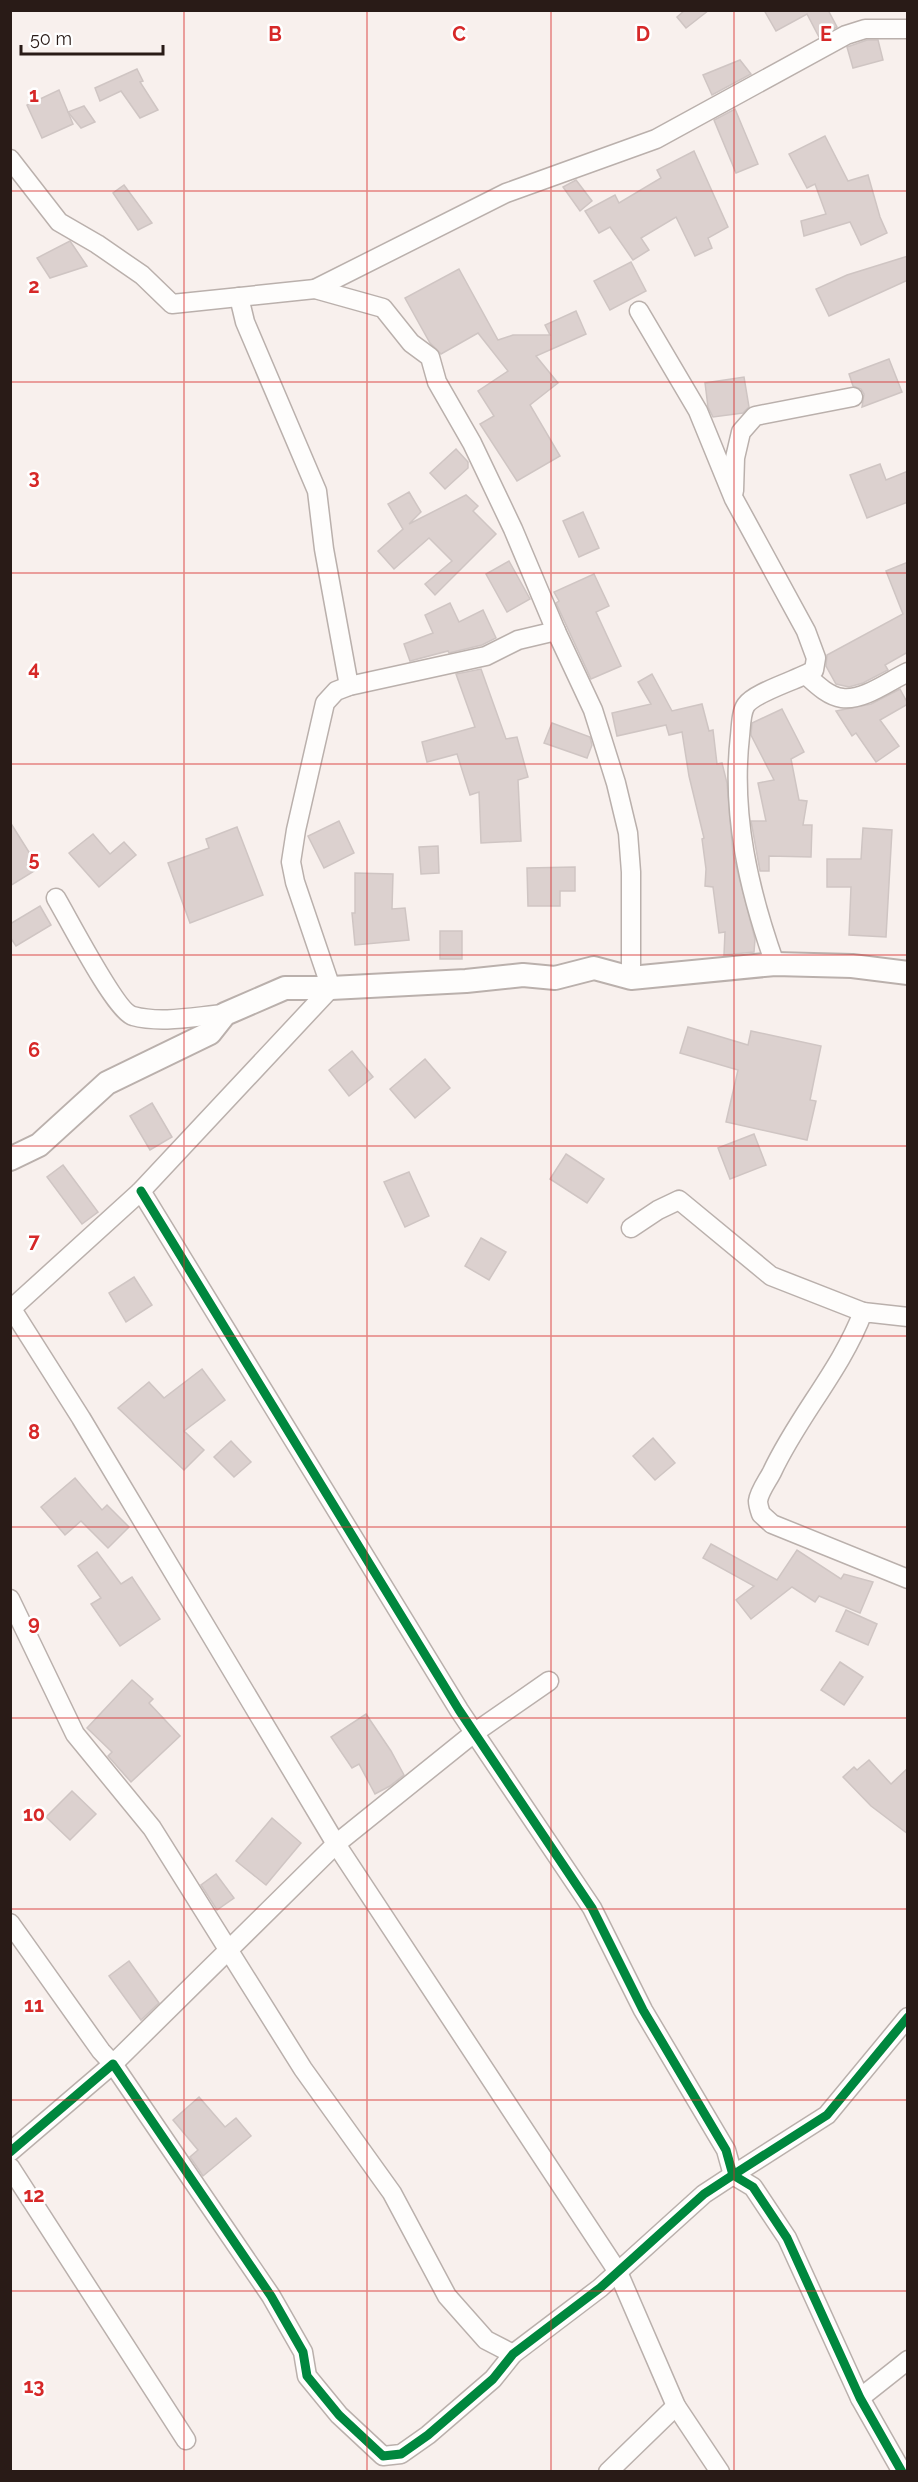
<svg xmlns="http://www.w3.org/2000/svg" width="918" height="2482" font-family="Raleway,sans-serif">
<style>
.building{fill:#dcd1cf;stroke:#cfc5c3;stroke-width:1.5}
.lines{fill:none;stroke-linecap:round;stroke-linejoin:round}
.minor-casing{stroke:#bab0ac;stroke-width:21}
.tertiary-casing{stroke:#bab0ac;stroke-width:26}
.minor{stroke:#fefdfc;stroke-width:18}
.tertiary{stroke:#fefdfc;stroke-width:22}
.cycleway-casing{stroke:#fff;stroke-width:13}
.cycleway{stroke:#00873e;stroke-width:9}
.grid{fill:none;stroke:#d62828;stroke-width:1.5;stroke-opacity:0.55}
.grid-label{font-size:20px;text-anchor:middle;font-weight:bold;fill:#d62828;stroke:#fff;stroke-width:5;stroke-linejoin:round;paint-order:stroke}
</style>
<rect width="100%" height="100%" fill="#f8f0ed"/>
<!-- building -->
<g class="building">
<path d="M685,10H709L686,28L677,17Z"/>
<path d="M764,10H828L837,27L819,37L807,14L776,31Z"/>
<path d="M867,40H878L883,60L853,68L847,47Z"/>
<path d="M740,60L751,74L712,95L703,75Z"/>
<path d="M137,69L143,81L140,82L158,110L140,118L121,91L100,101L95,88Z"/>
<path d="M59,90L73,124L42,138L27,105Z"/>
<path d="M84,106L95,122L81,128L68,112Z"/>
<path d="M735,109L758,164L736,173L714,120Z"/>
<path d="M825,136L848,181L868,175L880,217L887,233L861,245L850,222L804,236L801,221L826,214L815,184L807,188L789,154Z"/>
<path d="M694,151L728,227L708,238L712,248L695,256L676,217L641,238L649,250L633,260L610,227L599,233L585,211L615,195L619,203L661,178L657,170Z"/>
<path d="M576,180L592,201L580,211L563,187Z"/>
<path d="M124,185L152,223L138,230L113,193Z"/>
<path d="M70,241L87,266L50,278L37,258Z"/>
<path d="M908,256V280L829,316L816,289L847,275Z"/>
<path d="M631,262L646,291L610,310L594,281Z"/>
<path d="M459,269L498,340L513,335H550L545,325L576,311L586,334L536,356L558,383L530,405L560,456L517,481L480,424L494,416L478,391L508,371L478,333L441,354L430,343L405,298Z"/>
<path d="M889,359L902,392L862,407L864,394L861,389L853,386L849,374Z"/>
<path d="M744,377L749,407L743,413L713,417L708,407L705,383Z"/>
<path d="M456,449L468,462V468L445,489L430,473Z"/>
<path d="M880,464L886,480L908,471V502L867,518L850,475Z"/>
<path d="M409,492L421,512L409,524L466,495L478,506L473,511L496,534L435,595L425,584L452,561L429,538L394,569L378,551L403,529L388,504Z"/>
<path d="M583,512L599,548L579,557L563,521Z"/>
<path d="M509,561L530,599L507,612L486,574Z"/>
<path d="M908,562V652L885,665L888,670L863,683L849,687L836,684L826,666L827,655L903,614L886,571Z"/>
<path d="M594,574L609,606L596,612L621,666L591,679L556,603L559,601L554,592Z"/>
<path d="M450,603L459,622L483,610L496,638L482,645L449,653L448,651L410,661L404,644L433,633L425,615Z"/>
<path d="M481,669L506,739L517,737L528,777L518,780L521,841L481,843L479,792L470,795L457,754L427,762L422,742L475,727L456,674Z"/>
<path d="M652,674L672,711L702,704L709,731L713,730L717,764L722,763L727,783L733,854L755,939L754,952L724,955L725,932L719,933L713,887L705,886L706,869L702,839L704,838L689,776L682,732L669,735L666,725L617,736L612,713L651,704L638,682Z"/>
<path d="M900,689L908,704L880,720L899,746L876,762L856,733L852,736L836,711L871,704Z"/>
<path d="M782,709L804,752L791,759L799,800L807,801L803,825H812L811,857L769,856V871H760L751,821H766L758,783L774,780L751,735L752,723Z"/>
<path d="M552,723L590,737L592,745L587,758L544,743Z"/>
<path d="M339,821L354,853L324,868L308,836Z"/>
<path d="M10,822L39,868L10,886Z"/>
<path d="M237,827L263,895L190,923L168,863L209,848L206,839Z"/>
<path d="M863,828L892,830L886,937L849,935L851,887H827V859H861Z"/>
<path d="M93,834L110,854L124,842L136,855L99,887L69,853Z"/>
<path d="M438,846L439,873L421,874L419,847Z"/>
<path d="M575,867V891H560V906H528L527,868Z"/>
<path d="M355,873L393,874L392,909L405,908L409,940L355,945L352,913H355Z"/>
<path d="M40,906L51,925L16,946L10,937V924Z"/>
<rect x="440" y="931" width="22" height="28"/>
<path d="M688,1027L748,1045L751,1031L821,1046L810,1100L816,1101L807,1140L726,1122L738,1070L680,1053Z"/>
<path d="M352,1051L373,1077L349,1096L329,1070Z"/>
<path d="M425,1059L450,1088L415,1118L390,1089Z"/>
<path d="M152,1103L172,1137L150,1150L130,1116Z"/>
<path d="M754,1134L766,1165L730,1179L718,1148Z"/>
<path d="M566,1154L604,1179L587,1203L550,1179Z"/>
<path d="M63,1165L98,1212L82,1224L47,1177Z"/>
<path d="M409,1172L429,1216L405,1227L384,1182Z"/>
<path d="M481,1238L506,1252L489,1280L465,1266Z"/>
<path d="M134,1277L152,1305L126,1322L109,1293Z"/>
<path d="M202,1369L225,1400L184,1431L204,1450L184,1470L118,1408L149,1382L164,1398Z"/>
<path d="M653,1438L675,1463L655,1480L633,1456Z"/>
<path d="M231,1441L251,1462L234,1477L214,1457Z"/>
<path d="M75,1478L102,1510L107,1505L129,1527L108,1548L81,1521L65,1535L41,1507Z"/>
<path d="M711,1544L777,1580L797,1550L841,1579L844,1574L873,1582L860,1613L819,1596L815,1602L792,1587L751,1619L736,1600L754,1586L703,1558Z"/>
<path d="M97,1552L121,1584L132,1577L160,1619L120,1646L91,1604L101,1598L78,1566Z"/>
<path d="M846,1610L877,1624L868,1645L836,1631Z"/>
<path d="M840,1662L863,1677L844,1705L821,1690Z"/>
<path d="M132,1680L153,1699L149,1703L180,1736L131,1782L108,1756L112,1752L87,1728Z"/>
<path d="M366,1714L391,1751L404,1775L390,1786L375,1794L359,1764L352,1768L331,1737Z"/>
<path d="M869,1760L891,1784L908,1768V1834L871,1806L843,1777L854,1767L857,1770Z"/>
<path d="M72,1791L96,1814L70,1840L46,1817Z"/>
<path d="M272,1818L301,1843L266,1885L236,1861Z"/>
<path d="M216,1874L234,1898L217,1910L201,1885Z"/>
<path d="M129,1961L159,2003L141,2020L109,1976Z"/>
<path d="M199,2097L225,2127L236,2118L251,2136L203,2176L190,2157L198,2150L173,2120Z"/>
</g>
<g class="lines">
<defs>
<g id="minor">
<path d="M10,159L59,222L97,244L142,275L172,304L315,289L383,308L411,343L430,357L437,382L472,443L513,529L556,631L593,710L616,783L628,833L631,872V978"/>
<path d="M315,289L506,193L656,139L846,35L865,29H908"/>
<path d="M239,297L245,322L317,491L324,549L349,686"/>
<path d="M639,311L698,411L734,499L806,631L816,658L814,670C798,680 755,692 746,705C741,712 741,727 740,736C731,814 749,891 775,964"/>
<path d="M734,491L735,458L741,432L755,416L853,397"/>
<path d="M806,675C816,684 828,696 842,698C863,701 889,681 908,672"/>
<path d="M56,898C68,918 116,1012 133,1016C162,1024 197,1016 225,1014"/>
<path d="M141,1191L459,1710L592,1908L643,2010L726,2150L733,2175L827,2115L908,2017"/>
<path d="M631,1228L658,1210L679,1200L771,1276L863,1312"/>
<path d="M10,1306L81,1418L336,1844L618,2272L676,2406L720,2472"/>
<path d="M10,1310L141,1191L331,988L295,882L291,862L296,830L325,703L336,691L349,686L486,656L518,640L556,631"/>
<path d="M908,1317L863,1312C841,1370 798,1416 772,1472C768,1480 759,1492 758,1501C758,1505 760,1511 761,1514L772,1524L908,1579"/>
<path d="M10,1599L75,1734L152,1828L303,2069L392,2193L447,2296L486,2340L513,2354"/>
<path d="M10,1923L101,2051L113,2064L336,1844L474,1733L549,1681"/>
<path d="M10,2152L113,2064L271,2296L303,2352L307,2376L339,2415L383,2456L401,2454L428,2435L493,2379L513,2354L600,2288L704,2194L733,2175L753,2187L787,2238L860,2398L902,2472"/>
<path d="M10,2167L186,2440"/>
<path d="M860,2398L908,2360"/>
<path d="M608,2472L676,2406"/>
</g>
<path id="tertiary" d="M10,1159L39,1145L107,1083L210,1033L225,1014L285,988H331L466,981L523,975L555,978L594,968L631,978L775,964L852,966L908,973"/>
</defs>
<!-- minor casing -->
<use href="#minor" class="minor-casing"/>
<!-- tertiary casing -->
<use href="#tertiary" class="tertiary-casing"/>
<!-- minor -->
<use href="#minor" class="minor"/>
<!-- tertiary -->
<use href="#tertiary" class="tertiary"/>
<defs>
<g id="cycleway">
<path d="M141,1191L459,1710L592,1908L643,2010L726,2150L733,2175L827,2115L908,2017"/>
<path d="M10,2152L113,2064L271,2296L303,2352L307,2376L339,2415L383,2456L401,2454L428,2435L493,2379L513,2354L600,2288L704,2194L733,2175L753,2187L787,2238L860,2398L902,2472"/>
</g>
</defs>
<!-- cycleway casing -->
<use href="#cycleway" class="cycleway-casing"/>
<!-- cycleway -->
<use href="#cycleway" class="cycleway"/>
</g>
<!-- grid -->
<path class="grid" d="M184,10V2472M367,10V2472M551,10V2472M734,10V2472M10,191H908M10,382H908M10,573H908M10,764H908M10,955H908M10,1146H908M10,1336H908M10,1527H908M10,1718H908M10,1909H908M10,2100H908M10,2291H908"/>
<g class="grid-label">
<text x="275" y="41">B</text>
<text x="459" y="41">C</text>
<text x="643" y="41">D</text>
<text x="826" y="41">E</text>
<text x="34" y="102">1</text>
<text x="34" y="293">2</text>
<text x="34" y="484">3</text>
<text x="34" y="675">4</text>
<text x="34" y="866">5</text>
<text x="34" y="1057">6</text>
<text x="34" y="1248">7</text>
<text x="34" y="1439">8</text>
<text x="34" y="1630">9</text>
<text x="34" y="1821">10</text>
<text x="34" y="2012">11</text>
<text x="34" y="2202">12</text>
<text x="34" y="2393">13</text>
</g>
<!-- border -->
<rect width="918" height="2482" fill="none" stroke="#291b17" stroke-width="24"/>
<!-- scale -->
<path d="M21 45v9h142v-9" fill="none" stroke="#291b17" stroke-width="3"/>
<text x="30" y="45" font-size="18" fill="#291b17" stroke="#ffffff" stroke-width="4.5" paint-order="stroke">50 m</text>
</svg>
